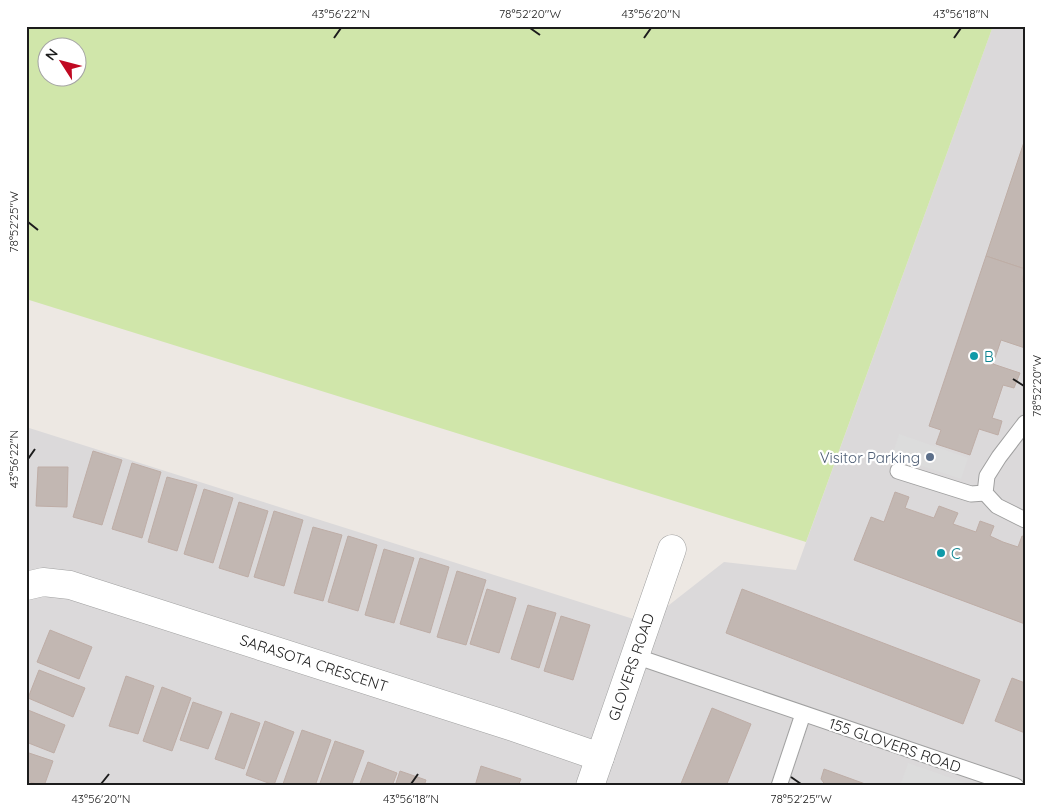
<svg xmlns="http://www.w3.org/2000/svg" width="1051" height="812" font-family="Quicksand,sans-serif">
<style>
.residential{fill:#dbd9da}
.grass{fill:#d0e6aa;fill-rule:evenodd}
.parking{fill:#dcdcdc}
.building{fill:#c2b7b2;stroke:#beada6}
.lines{fill:none;stroke-linecap:round;stroke-linejoin:round}
.lane-casing{stroke:#a0a0a0;stroke-width:17}
.street-casing{stroke:#a0a0a0;stroke-width:29}
.lane{stroke:#fff;stroke-width:15}
.street{stroke:#fff;stroke-width:28}
.ticks{fill:none;stroke:#1c1c1c;stroke-width:2}
.culture-dot{fill:#0f9aa8;stroke:#fff;stroke-width:2}
.service-dot{fill:#5c6f8a;stroke:#fff;stroke-width:2}
.labels{text-anchor:middle;dominant-baseline:central;stroke-width:4.5;stroke-linejoin:round;paint-order:stroke}
.culture-label{font-size:15px;fill:#0d838f;stroke:#fff;text-anchor:start}
.service-label{font-size:15px;fill:#4e5e75;stroke:#fff;text-anchor:end}
.street-label{font-size:15px;fill:#1c1c1c;stroke:#fff}
.neatline{fill:none;stroke:#1c1c1c;stroke-width:2}
.ticks-label{font-size:12px;text-anchor:middle;fill:#1c1c1c}
</style>
<rect width="100%" height="100%" fill="#ede8e3"/>
<!-- residential -->
<path class="residential" d="M993,26H1025V786H26V427L646,623L724,562L796,570Z"/>
<!-- grass -->
<path class="grass" d="M26,26H993L806,542L26,299ZM48,48H78V78H48Z"/>
<!-- parking -->
<g class="parking">
<path d="M899,434L968,458L961,479L892,456Z"/>
<path d="M908,763L974,786H900Z"/>
</g>
<!-- building -->
<g class="building">
<path d="M1025,139V269L986,256Z"/>
<path d="M986,256L1025,269L1022,281L1025,282V326L1023,332L1025,333V348L1001,340L993,364L1020,373L1014,388L1003,385L992,418L1002,421L998,435L979,429L970,455L936,444L941,430L929,426Z"/>
<path d="M93,451L122,460L102,525L73,517Z"/>
<path d="M132,463L161,472L142,538L112,529Z"/>
<path d="M38,467H68L67,507L36,506Z"/>
<path d="M167,477L197,485L177,551L148,542Z"/>
<path d="M204,489L233,498L213,563L184,554Z"/>
<path d="M895,492L909,497L905,508L934,518L939,506L958,513L953,524L976,532L980,521L994,526L990,536L1003,542L1018,547L1022,536L1025,537V624L854,560L871,517L884,522Z"/>
<path d="M239,502L268,511L248,577L219,568Z"/>
<path d="M274,511L303,520L284,586L254,577Z"/>
<path d="M313,527L342,535L323,601L294,593Z"/>
<path d="M348,536L377,545L358,611L328,602Z"/>
<path d="M384,549L414,558L394,623L365,615Z"/>
<path d="M420,558L449,567L430,633L400,624Z"/>
<path d="M457,571L486,580L466,645L437,637Z"/>
<path d="M487,589L516,598L499,653L470,644Z"/>
<path d="M742,589L980,680L963,724L726,633Z"/>
<path d="M528,605L556,613L539,668L511,659Z"/>
<path d="M561,616L590,625L573,680L544,671Z"/>
<path d="M50,630L92,647L79,679L37,662Z"/>
<path d="M39,670L85,688L73,717L28,698Z"/>
<path d="M126,676L154,686L138,734L109,726Z"/>
<path d="M1012,678L1025,683V733L995,721Z"/>
<path d="M162,687L191,698L172,751L143,741Z"/>
<path d="M193,702L222,712L208,749L180,740Z"/>
<path d="M712,708L751,724L726,786H680Z"/>
<path d="M28,710L65,725L54,753L26,742V714Z"/>
<path d="M231,713L260,723L244,769L215,759Z"/>
<path d="M265,721L294,732L274,785L246,775Z"/>
<path d="M302,730L331,740L315,786H288L283,784Z"/>
<path d="M335,741L364,751L351,786H319Z"/>
<path d="M26,752L53,761L44,786L26,781Z"/>
<path d="M368,762L397,773L392,786H359Z"/>
<path d="M481,766L521,779L518,786H475Z"/>
<path d="M824,769L868,785V786H826L821,779Z"/>
<path d="M400,771L426,780L424,786H395Z"/>
</g>
<g class="lines">
<defs>
<g id="lane">
<path d="M1025,423L999,457L987,476L985,493L997,506L1025,520"/>
<path d="M898,471L971,494L985,493"/>
<path d="M635,656L1016,786"/>
<path d="M779,786L803,714"/>
</g>
<g id="street">
<path d="M26,586L43,582L70,585L513,727L600,757"/>
<path d="M590,786L672,549"/>
</g>
</defs>
<!-- lane casing -->
<use href="#lane" class="lane-casing"/>
<!-- street casing -->
<use href="#street" class="street-casing"/>
<!-- lane -->
<use href="#lane" class="lane"/>
<!-- street -->
<use href="#street" class="street"/>
</g>
<!-- ticks -->
<path class="ticks" d="M530,28L540,35M334,38L341,28M644,38L651,28M954,38L961,28M28,222L38,230M1013,379L1024,386M28,459L35,449M791,777L801,784M101,784L109,774M411,784L418,774"/>
<!-- markers -->
<g class="culture-dot">
<circle cx="974" cy="356" r="5"/>
<circle cx="941" cy="553" r="5"/>
</g>
<circle class="service-dot" cx="930" cy="457" r="5"/>
<g class="labels">
<!-- culture labels -->
<g class="culture-label">
<text x="984" y="356">B</text>
<text x="951" y="553">C</text>
</g>
<!-- service labels -->
<g class="service-label">
<text x="920" y="457">Visitor Parking</text>
</g>
<!-- street labels -->
<g class="street-label">
<text transform="translate(314 663) rotate(18)">SARASOTA CRESCENT</text>
<text transform="translate(631 667) rotate(-71)">GLOVERS ROAD</text>
<text transform="translate(895 745) rotate(19)">155 GLOVERS ROAD</text>
</g>
</g>
<!-- border -->
<rect width="1051" height="812" fill="none" stroke="#ffffff" stroke-width="55"/>
<!-- north arrow -->
<g transform="translate(62 62) rotate(306)"><circle r="24" fill="#ffffff" stroke="#a4a4a4"/>
<path d="M0-4L9 19L0 12L-9 19Z" fill="#c00922"/>
<text y="-8" font-size="14" font-weight="bold" text-anchor="middle" fill="#1c1c1c">N</text>
</g>
<rect x="28" y="28" width="996" height="756" class="neatline"/>
<g class="ticks-label">
<text x="341" y="18">43°56'22"N</text>
<text x="530" y="18">78°52'20"W</text>
<text x="651" y="18">43°56'20"N</text>
<text x="961" y="18">43°56'18"N</text>
<text transform="translate(14 222) rotate(-90)" y="4">78°52'25"W</text>
<text transform="translate(1037 386) rotate(-90)" y="4">78°52'20"W</text>
<text transform="translate(14 459) rotate(-90)" y="4">43°56'22"N</text>
<text x="101" y="803">43°56'20"N</text>
<text x="411" y="803">43°56'18"N</text>
<text x="801" y="803">78°52'25"W</text>
</g>
</svg>
